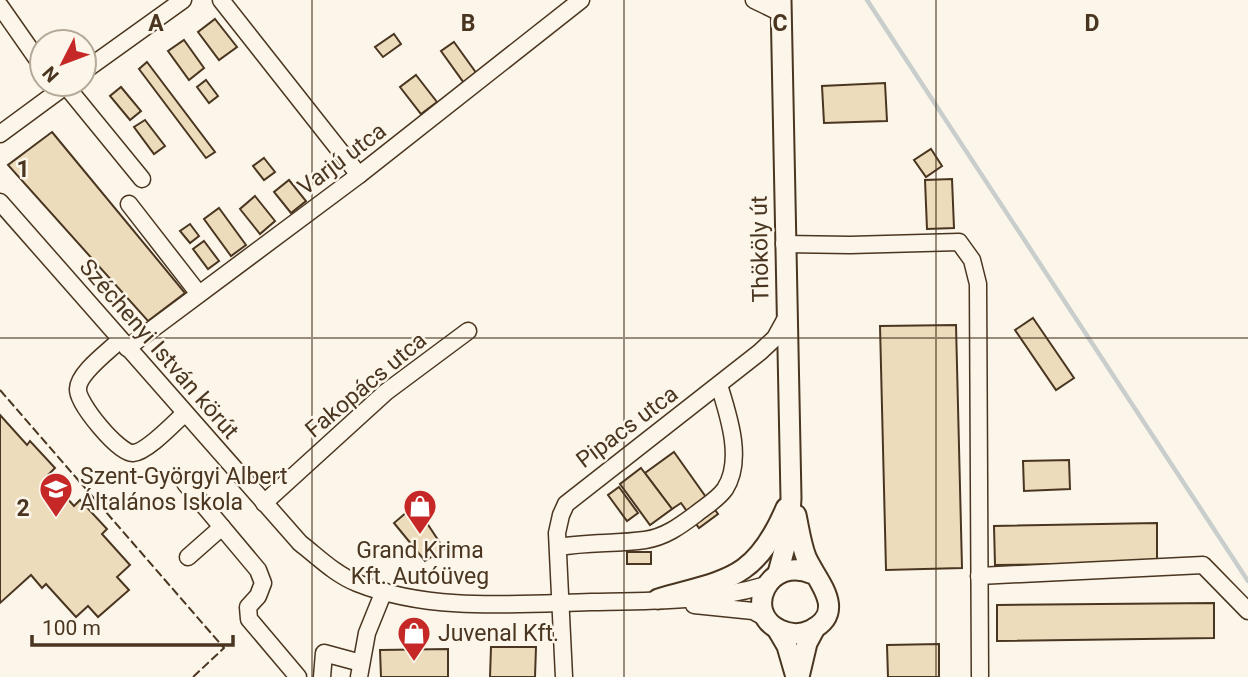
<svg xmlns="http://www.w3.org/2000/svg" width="1248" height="677" font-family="Roboto,sans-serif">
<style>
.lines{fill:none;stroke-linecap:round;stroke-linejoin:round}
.stream{stroke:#c9cecd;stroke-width:4.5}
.building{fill:#ecdcbc;stroke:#4a3520;stroke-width:2}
.minor-casing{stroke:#4a3520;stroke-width:19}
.major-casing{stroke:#4a3520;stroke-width:23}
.minor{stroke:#fbf6e9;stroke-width:16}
.major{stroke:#fbf6e9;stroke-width:19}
.fence{stroke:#4a3520;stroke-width:2;stroke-dasharray:9 3.5;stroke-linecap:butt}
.grid{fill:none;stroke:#4a3520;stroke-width:2;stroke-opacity:0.55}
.labels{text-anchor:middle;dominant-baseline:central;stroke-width:5;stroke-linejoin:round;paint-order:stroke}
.street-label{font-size:23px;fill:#4a3520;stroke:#fbf6e9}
.poi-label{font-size:23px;fill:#4a3520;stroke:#fbf6e9;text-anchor:start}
.grid-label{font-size:23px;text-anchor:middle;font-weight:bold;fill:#4a3520;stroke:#fbf6e9;stroke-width:5;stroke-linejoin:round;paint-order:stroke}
</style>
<rect width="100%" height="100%" fill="#fbf6e9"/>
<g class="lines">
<!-- stream -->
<path class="stream" d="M867,0L1248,581"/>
</g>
<!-- building -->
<g class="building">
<path d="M215,19L237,47L219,60L198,32Z"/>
<path d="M394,34L401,44L383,57L375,47Z"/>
<path d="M184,40L204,68L189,80L168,51Z"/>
<path d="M454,42L477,74L464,83L441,51Z"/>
<path d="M147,62L215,152L206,158L139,69Z"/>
<path d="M416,75L437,102L421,114L400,87Z"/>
<path d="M206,80L218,96L209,103L197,87Z"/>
<path d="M885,83L887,121L824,123L822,86Z"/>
<path d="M121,87L141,111L130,120L110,96Z"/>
<path d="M145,120L165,146L154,154L134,127Z"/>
<path d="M52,132L185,293L148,321L8,165Z"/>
<path d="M931,149L942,166L926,177L914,160Z"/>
<path d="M264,158L275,172L264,180L253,166Z"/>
<path d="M952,179L954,228L927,229L925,180Z"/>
<path d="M289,180L306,201L291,213L274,192Z"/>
<path d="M255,196L275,221L260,234L240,209Z"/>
<path d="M219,208L246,245L231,256L204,219Z"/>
<path d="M190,224L199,236L190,243L180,231Z"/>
<path d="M204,241L219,261L208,269L193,249Z"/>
<path d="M1033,318L1074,378L1056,390L1015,330Z"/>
<path d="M956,325L962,568L886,570L880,326Z"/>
<path d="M0,415L27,445L30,441L55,468L47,476L74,506L80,500L107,529L102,534L130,565L117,577L129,590L98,617L88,606L76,617L46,584L42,588L31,575L0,603Z"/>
<path d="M674,452L718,514L699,528L681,503L672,509L645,473Z"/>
<path d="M1069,460L1070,489L1024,491L1023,461Z"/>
<path d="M641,468L672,509L650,525L620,484Z"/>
<path d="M619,487L638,513L627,521L608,495Z"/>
<path d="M415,505L444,549L425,561L394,523Z"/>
<path d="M1157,523V563L995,565L994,526Z"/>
<rect x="627" y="552" width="24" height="12"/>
<path d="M1214,603V638L997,641V605Z"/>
<path d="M939,644V677H888L887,645Z"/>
<path d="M491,647H536L535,677H490Z"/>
<path d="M448,649V677H381L380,650Z"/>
</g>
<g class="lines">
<defs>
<g id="minor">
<path d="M221,0L359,175"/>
<path d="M754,0L781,13"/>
<path d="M0,6L42,66"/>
<path d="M84,71L183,0"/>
<path d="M66,86L142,179"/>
<path d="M0,134L68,84"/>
<path d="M0,202L300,543C318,557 336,575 357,583C430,612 514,604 591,602C649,601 711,602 766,585"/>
<path d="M129,204L199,294"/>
<path d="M784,244L850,245L959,242L972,260L978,284L980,677"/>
<path d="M120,340C109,351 78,373 78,389C77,403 119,454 133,453C147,452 174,423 185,413"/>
<path d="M127,348L359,175L581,0"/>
<path d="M185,483L258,570L263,583L258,596L248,607L249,619L298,677"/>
<path d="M264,503L386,392L468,331"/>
<path d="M559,547C588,542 616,544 645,540C665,537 680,526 696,514C706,506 718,499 725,489C744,460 728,414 719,385"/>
<path d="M188,557L222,527"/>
<path d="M979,576L1203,565L1248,611"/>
<path d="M694,605L753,611L768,619"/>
<path d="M322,677L324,653L361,663"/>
<path d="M359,677L367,633L384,591"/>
<path d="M564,677L557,533L561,515L566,504L760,352L775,338L786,318"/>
</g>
<g id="major">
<path d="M796,515C799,529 801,544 806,557C815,579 849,611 811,630C801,635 791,635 780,630C742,613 768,554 813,574"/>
<path d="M778,573L789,532L791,498L781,0"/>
<path d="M658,599C727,579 755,581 786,508"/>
<path d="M777,629L787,646L796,677"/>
<path d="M799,677L807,643L815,628"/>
</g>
</defs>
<!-- minor casing -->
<use href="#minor" class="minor-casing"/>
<!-- major casing -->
<use href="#major" class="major-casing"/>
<!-- minor -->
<use href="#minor" class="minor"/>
<!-- major -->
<use href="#major" class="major"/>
<!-- fence -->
<path class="fence" d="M0,390L224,648L193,677"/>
</g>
<!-- grid -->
<path class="grid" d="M312,0V677M624,0V677M936,0V677M0,338H1248"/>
<!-- icons -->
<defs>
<symbol id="school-pin" viewBox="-11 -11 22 30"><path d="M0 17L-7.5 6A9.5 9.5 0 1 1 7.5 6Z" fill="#c62828" stroke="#fbf6e9"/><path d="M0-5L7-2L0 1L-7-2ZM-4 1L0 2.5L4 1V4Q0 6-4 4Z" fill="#fff"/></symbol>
<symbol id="shop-pin" viewBox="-11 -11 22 30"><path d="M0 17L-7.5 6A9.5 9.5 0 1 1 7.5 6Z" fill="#c62828" stroke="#fbf6e9"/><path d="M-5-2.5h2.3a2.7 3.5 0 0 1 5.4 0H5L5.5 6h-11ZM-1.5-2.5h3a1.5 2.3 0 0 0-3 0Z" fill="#fff"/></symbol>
</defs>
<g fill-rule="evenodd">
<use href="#school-pin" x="37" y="470" width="38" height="52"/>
<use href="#shop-pin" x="401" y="487" width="38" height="52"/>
<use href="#shop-pin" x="395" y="614" width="38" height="52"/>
</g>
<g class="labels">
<!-- street labels -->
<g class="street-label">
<text transform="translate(342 159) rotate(-37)">Varjú utca</text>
<text transform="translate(760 249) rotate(-91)">Thököly út</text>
<text transform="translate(159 349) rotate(49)">Széchenyi István körút</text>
<text transform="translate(366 385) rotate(-40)">Fakopács utca</text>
<text transform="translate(627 427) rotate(-37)">Pipacs utca</text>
</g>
<!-- poi labels -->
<g class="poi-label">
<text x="80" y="476">Szent-Györgyi Albert<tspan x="80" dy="26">Általános Iskola</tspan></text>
<text x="420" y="550" text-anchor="middle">Grand Krima<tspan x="420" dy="26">Kft. Autóüveg</tspan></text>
<text x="438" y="633">Juvenal Kft.</text>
</g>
</g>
<g class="grid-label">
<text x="156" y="31">A</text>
<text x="468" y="31">B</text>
<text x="780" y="31">C</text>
<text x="1092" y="31">D</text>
<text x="23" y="177">1</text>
<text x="23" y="516">2</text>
</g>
<!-- north arrow -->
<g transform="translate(63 63) rotate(228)"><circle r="33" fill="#fbf6e9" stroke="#b4a999" stroke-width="2"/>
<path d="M0-5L12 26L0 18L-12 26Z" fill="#c62828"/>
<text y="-10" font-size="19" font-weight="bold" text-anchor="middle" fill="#4a3520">N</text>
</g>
<!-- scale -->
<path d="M32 635v10h201v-10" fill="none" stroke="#4a3520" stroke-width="3.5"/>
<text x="42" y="635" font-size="21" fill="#4a3520" stroke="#fbf6e9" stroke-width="5" paint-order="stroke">100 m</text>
</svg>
